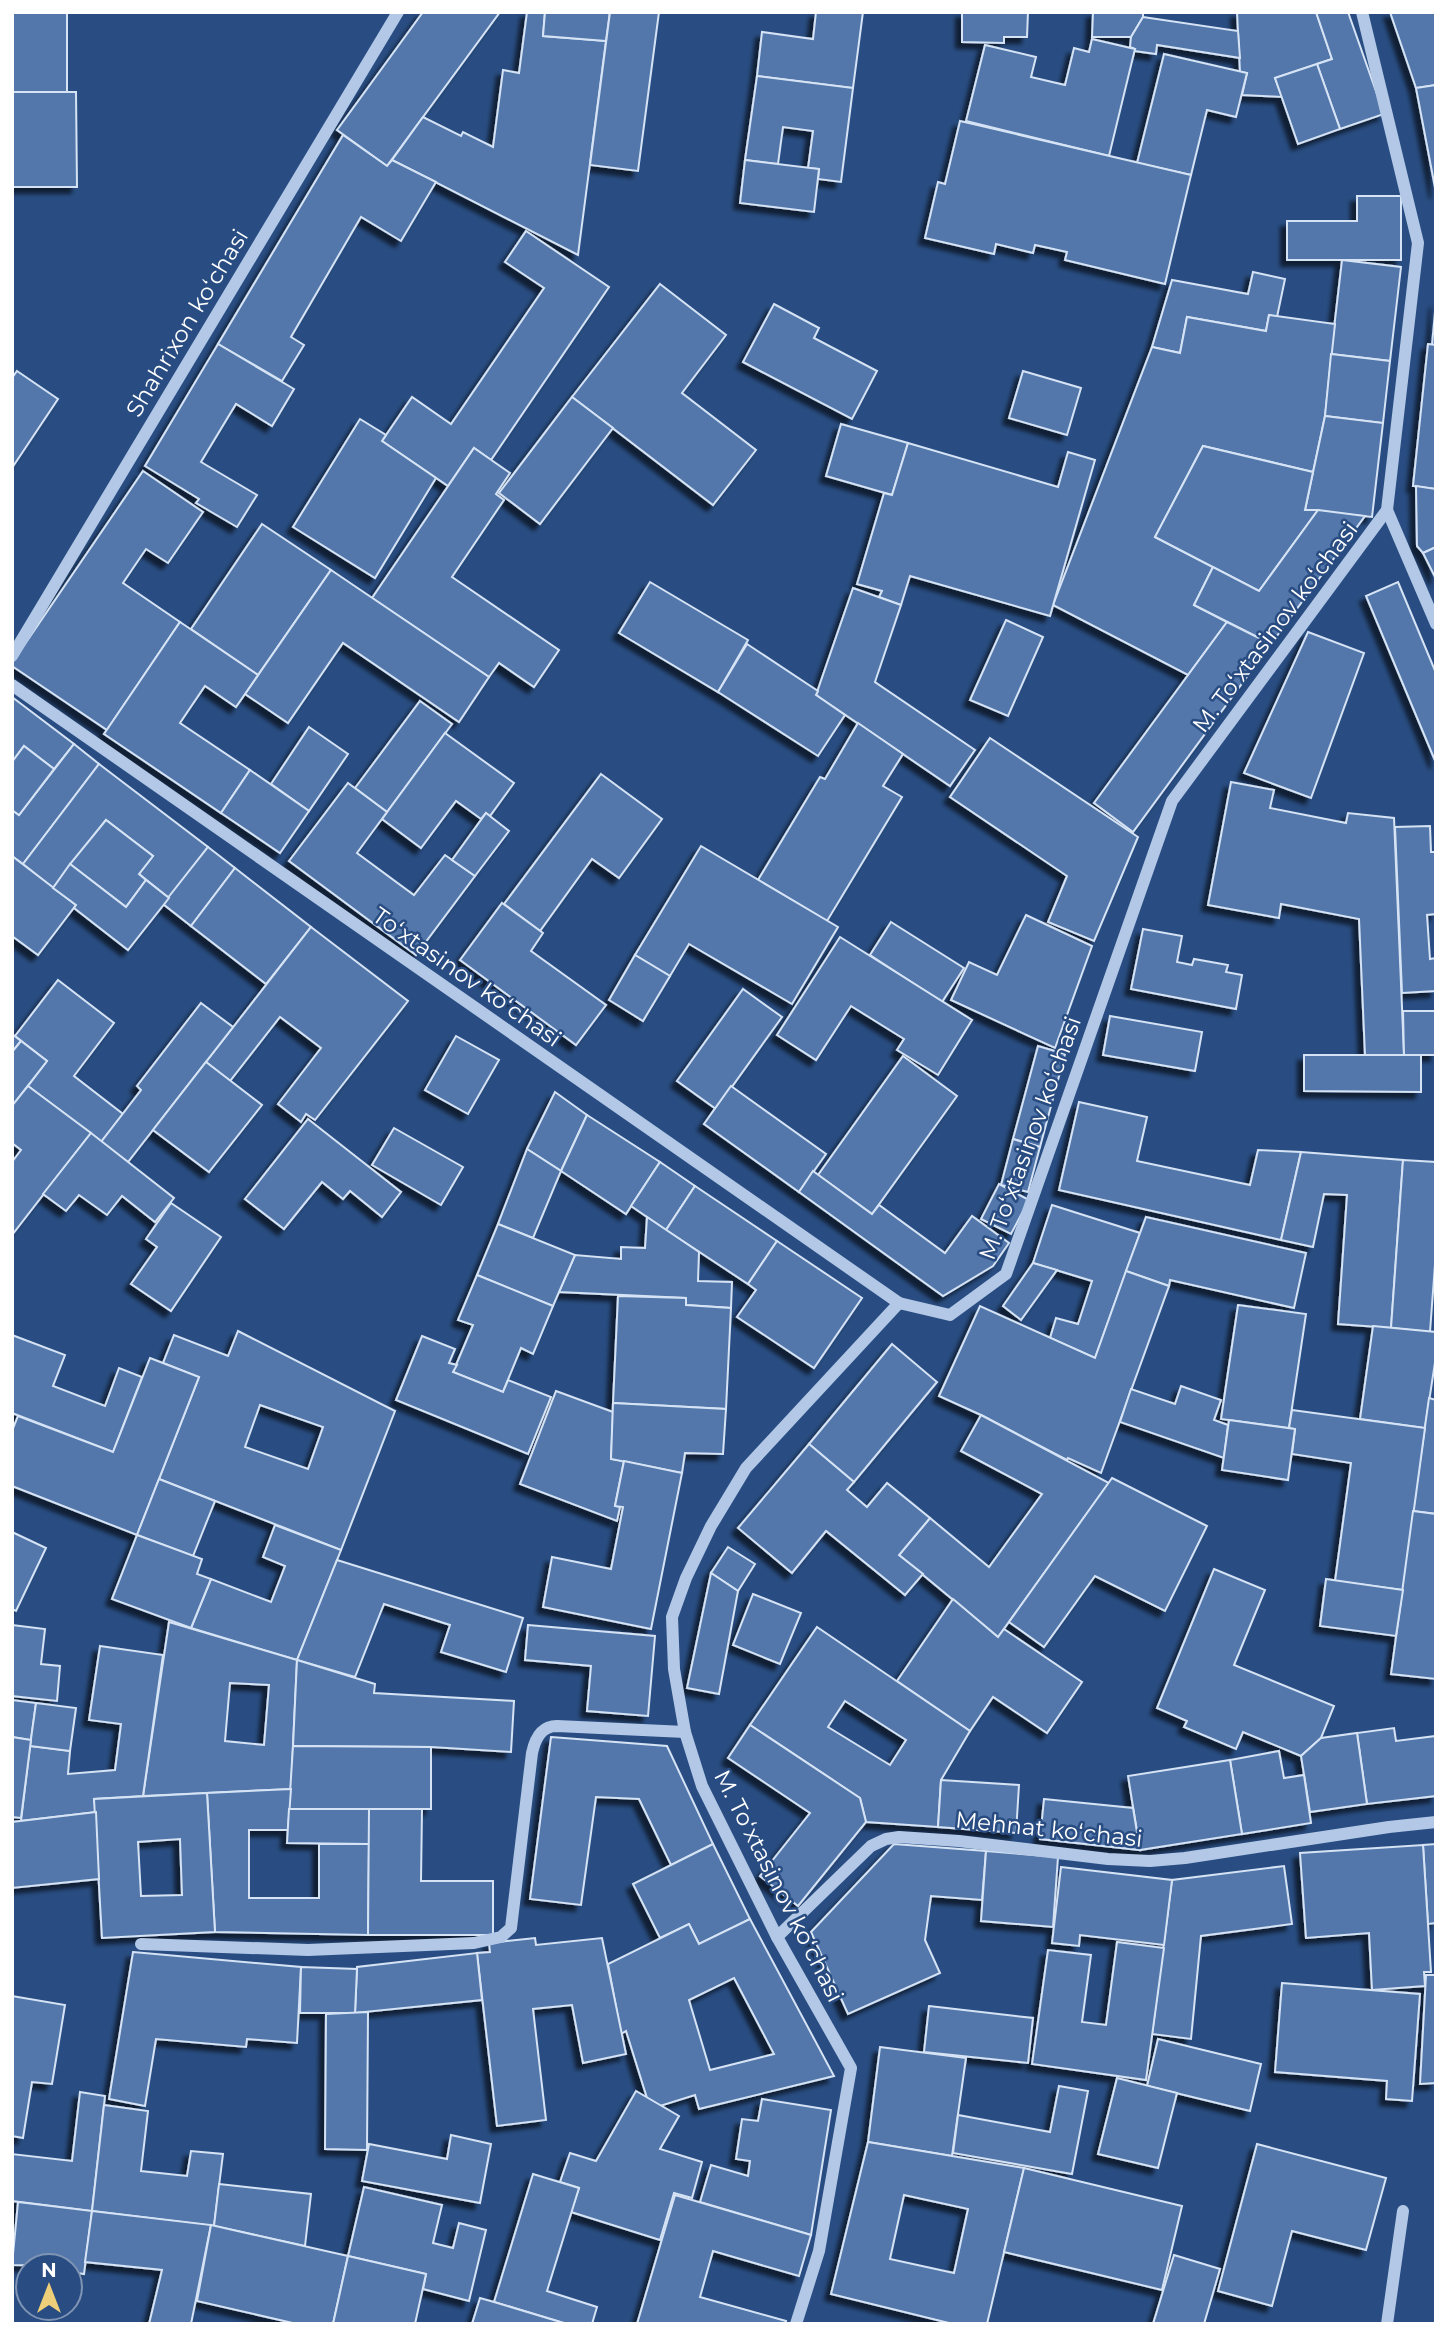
<svg xmlns="http://www.w3.org/2000/svg" width="1448" height="2336" font-family="Montserrat,sans-serif">
<style>
.building{fill:#5277aa;stroke:#d5e3f5;stroke-width:2;fill-rule:evenodd;filter:url(#shadow)}
.lines{fill:none;stroke-linecap:round;stroke-linejoin:round}
.minor{stroke:#b2c8e6;stroke-width:12}
.labels{text-anchor:middle;dominant-baseline:central;stroke-width:5;stroke-linejoin:round;paint-order:stroke}
.street-label{font-size:23px;fill:#fff;stroke:#294d82}
</style>
<defs>
<filter id="shadow"><feDropShadow dx="-6" dy="6" stdDeviation="2" flood-color="#0009"/></filter>
</defs>
<rect width="100%" height="100%" fill="#294d82"/>
<!-- building -->
<g class="building">
<rect x="12" y="12" width="55" height="80"/>
<path d="M423,12H500L387,166L337,130Z"/>
<path d="M527,12H545L543,36L606,41L578,255L392,160L423,117L461,136L463,132L493,147L503,70L519,73Z"/>
<path d="M545,12H610L606,41L543,36Z"/>
<path d="M610,12H659L638,171L590,165Z"/>
<path d="M816,12H863L853,88L757,76L762,32L813,39Z"/>
<path d="M962,12H1028L1027,37H1004V43L962,42Z"/>
<path d="M1093,12H1143V17L1131,37H1092Z"/>
<path d="M1237,12H1316L1332,59L1275,78L1282,97L1242,95L1247,73L1240,72Z"/>
<path d="M1316,12H1348L1384,114L1340,129L1317,64L1332,59Z"/>
<path d="M1390,12H1436V85L1416,88Z"/>
<path d="M1143,17L1238,31L1240,58L1157,45L1156,54L1134,51L1135,49L1130,47L1131,37Z"/>
<path d="M1092,39L1135,49L1109,156L966,121L985,45L1036,57L1031,77L1065,85L1074,48L1089,52Z"/>
<path d="M1164,54L1247,73L1236,117L1207,110L1191,175L1137,163Z"/>
<path d="M1317,64L1340,129L1298,144L1275,78Z"/>
<path d="M757,76L853,88L841,182L818,179L819,169L808,168L813,131L783,127L778,164L745,160Z"/>
<path d="M1436,85V193L1416,88Z"/>
<path d="M12,92H76L77,187H12Z"/>
<path d="M960,121L1191,175L1165,284L1065,260L1067,252L1035,245L1033,253L996,244L994,254L925,238L938,182L945,184Z"/>
<path d="M343,135L387,166L392,160L436,182L401,241L361,217L291,337L304,345L282,381L218,344Z"/>
<path d="M745,160L819,169L814,212L740,203Z"/>
<path d="M1357,196H1401V260H1287V221H1357Z"/>
<path d="M526,231L609,287L491,460L474,448L448,486L382,441L412,397L451,424L544,288L505,262Z"/>
<path d="M1342,260L1401,267L1390,361L1331,354Z"/>
<path d="M1253,272L1285,279L1277,317L1269,315L1266,331L1187,317L1180,353L1152,347L1172,280L1248,294Z"/>
<path d="M660,284L726,335L682,393L756,450L713,505L572,397Z"/>
<path d="M1436,301V345H1432Z"/>
<path d="M774,304L819,328L814,338L877,371L852,419L743,362Z"/>
<path d="M1269,315L1335,324L1325,416L1313,472L1203,446L1155,537L1213,567L1194,605L1227,622L1188,675L1053,605L1152,347L1180,353L1187,317L1266,331Z"/>
<path d="M218,344L294,389L272,426L236,404L201,462L257,495L237,527L196,503L199,499L145,466Z"/>
<path d="M1428,344L1436,345V489L1413,486Z"/>
<path d="M1331,354L1390,361L1383,423L1325,416Z"/>
<path d="M17,371L58,399L14,465L12,463V378Z"/>
<path d="M1023,371L1081,388L1067,435L1009,418Z"/>
<path d="M572,397L613,428L540,524L499,493Z"/>
<path d="M1325,416L1383,423L1372,517L1305,510Z"/>
<path d="M360,419L386,435L382,441L436,478L375,578L293,527Z"/>
<path d="M841,424L908,443L892,495L826,476Z"/>
<path d="M908,443L1058,487L1068,452L1095,460L1050,616L910,576L901,605L879,597L882,591L857,584L884,493L892,495Z"/>
<path d="M1203,446L1313,472L1305,510H1318L1259,591L1155,537Z"/>
<path d="M474,448L510,473L496,494L504,500L452,577L559,650L534,687L499,663L489,677L372,598Z"/>
<path d="M143,471L203,512L168,563L146,549L123,583L180,622L107,730L12,666V663Z"/>
<path d="M1416,486L1436,489V547L1423,553L1417,546Z"/>
<path d="M1318,510L1365,516L1271,644L1194,605L1213,567L1259,591Z"/>
<path d="M262,524L331,570L258,675L191,629Z"/>
<path d="M1436,547V579L1423,553Z"/>
<path d="M331,570L489,677L459,722L343,643L288,723L245,694Z"/>
<path d="M650,582L748,640L718,692L619,633Z"/>
<path d="M1398,582L1436,673V763L1366,596Z"/>
<path d="M853,588L901,605L875,682L975,750L950,786L816,695Z"/>
<path d="M1006,620L1043,637L1008,716L970,700Z"/>
<path d="M180,622L258,675L236,707L205,686L180,723L250,770L221,813L104,734Z"/>
<path d="M1227,622L1271,644L1133,832L1094,803Z"/>
<path d="M1308,632L1364,653L1311,798L1244,773Z"/>
<path d="M747,644L818,691L816,695L845,715L818,756L718,692Z"/>
<path d="M12,697L74,744L54,769L24,746L12,762Z"/>
<path d="M420,701L452,724L387,812L355,788Z"/>
<path d="M858,723L903,754L883,786L902,797L827,921L758,880L820,777L825,779Z"/>
<path d="M309,727L348,754L309,811L271,784Z"/>
<path d="M445,733L514,783L490,816L486,813L481,819L456,801L421,848L382,819Z"/>
<path d="M990,738L1138,837L1094,941L1048,922L1067,876L950,797Z"/>
<path d="M74,744L99,764L23,864L12,856V810L19,815Z"/>
<path d="M24,746L54,769L19,815L12,810V762Z"/>
<path d="M99,764L208,847L169,898L139,874L153,856L106,820L53,888L23,864Z"/>
<path d="M250,770L309,811L280,853L221,813Z"/>
<path d="M601,774L662,819L619,878L592,859L540,931L504,904Z"/>
<path d="M1231,782L1274,790L1270,808L1346,823L1348,813L1394,818L1404,1055H1365L1359,919L1281,904L1279,918L1208,905Z"/>
<path d="M348,783L387,812L357,853L414,895L445,855L475,876L416,955L289,861Z"/>
<path d="M486,813L509,831L475,876L452,860Z"/>
<path d="M106,820L153,856L139,874L146,880L126,907L70,864Z"/>
<path d="M1430,826L1431,852H1436V914L1427,915L1430,959L1436,958V991L1402,993L1395,827Z"/>
<path d="M701,846L838,927L792,1004L689,944L670,976L635,955Z"/>
<path d="M208,847L235,868L191,926L163,904Z"/>
<path d="M12,856L76,905L38,955L12,936Z"/>
<path d="M70,864L126,907L146,880L169,898L128,950L74,908L76,905L53,888Z"/>
<path d="M235,868L311,927L266,984L191,926Z"/>
<path d="M502,903L543,933L531,951L606,1005L576,1045L460,960Z"/>
<path d="M1026,915L1092,946L1055,1048L951,1000L969,962L997,975Z"/>
<path d="M891,922L964,968L942,1002L870,955Z"/>
<path d="M311,927L408,1001L315,1120L306,1114L301,1122L278,1104L321,1048L280,1017L230,1081L206,1062Z"/>
<path d="M1143,929L1182,936L1177,962L1192,965L1194,959L1228,965L1226,972L1242,975L1236,1009L1131,989Z"/>
<path d="M840,937L972,1020L938,1075L897,1050L904,1039L851,1006L816,1060L777,1035Z"/>
<path d="M635,955L670,976L643,1021L609,1000Z"/>
<path d="M58,980L114,1023L74,1076L123,1114L101,1142L28,1086L47,1061L15,1036Z"/>
<path d="M743,989L782,1017L716,1109L677,1081Z"/>
<path d="M201,1003L233,1027L128,1162L101,1142L141,1090L137,1086Z"/>
<path d="M1403,1011H1436V1055H1404Z"/>
<path d="M1110,1016L1202,1032L1195,1071L1103,1055Z"/>
<path d="M12,1034L21,1041L12,1052Z"/>
<path d="M456,1036L499,1060L468,1114L425,1090Z"/>
<path d="M21,1041L47,1061L12,1106V1052Z"/>
<path d="M1038,1046L1065,1054L1040,1147L1013,1139Z"/>
<path d="M1304,1055H1421V1092L1304,1091Z"/>
<path d="M903,1056L957,1096L872,1214L818,1175Z"/>
<path d="M206,1062L262,1105L209,1172L153,1130Z"/>
<path d="M28,1086L91,1133L12,1235V1162L21,1150L12,1143V1106Z"/>
<path d="M731,1086L826,1154L799,1192L704,1124Z"/>
<path d="M555,1092L587,1115L561,1171L527,1149Z"/>
<path d="M1079,1102L1147,1117L1137,1161L1250,1185L1258,1150L1301,1152L1281,1240L1059,1190Z"/>
<path d="M587,1115L660,1162L626,1214L561,1171Z"/>
<path d="M308,1119L401,1192L382,1217L350,1191L343,1199L322,1182L284,1229L245,1199Z"/>
<path d="M394,1128L463,1167L441,1205L372,1165Z"/>
<path d="M91,1133L174,1198L155,1222L122,1196L107,1215L79,1195L66,1211L43,1194Z"/>
<path d="M1013,1139L1040,1147L1028,1192L1001,1185Z"/>
<path d="M527,1149L561,1171L533,1238L498,1224Z"/>
<path d="M1301,1152L1403,1160L1391,1328L1338,1324L1347,1195L1324,1194L1313,1247L1281,1240Z"/>
<path d="M1403,1160L1436,1162V1251L1430,1332L1391,1328Z"/>
<path d="M660,1162L695,1186L666,1230L631,1206Z"/>
<path d="M813,1171L872,1214L879,1205L945,1253L972,1216L1009,1243L993,1266L943,1296L799,1192Z"/>
<path d="M999,1184L1029,1200L1011,1234L981,1219Z"/>
<path d="M695,1186L777,1241L748,1284L666,1230Z"/>
<path d="M171,1203L221,1237L171,1311L131,1284L157,1247L146,1239Z"/>
<path d="M1052,1205L1140,1233L1095,1358L1050,1338L1056,1318L1078,1324L1092,1281L1033,1263Z"/>
<path d="M647,1217L699,1252L698,1281L732,1282L731,1308L686,1305V1298L559,1292L575,1255L621,1259V1247L645,1248Z"/>
<path d="M1146,1217L1306,1253L1294,1308L1170,1280L1169,1286L1126,1271Z"/>
<path d="M498,1224L575,1255L553,1306L477,1275Z"/>
<path d="M777,1241L862,1298L814,1368L737,1317L756,1290L748,1284Z"/>
<path d="M1033,1263L1057,1270L1021,1320L1003,1306Z"/>
<path d="M1126,1271L1169,1286L1101,1473L1068,1458L1067,1460L981,1415L939,1396L980,1306L1095,1358Z"/>
<path d="M477,1275L553,1306L533,1354L521,1348L503,1392L453,1372L473,1325L458,1320Z"/>
<path d="M618,1296L686,1298V1305L731,1308L726,1409L613,1403Z"/>
<path d="M1238,1305L1306,1314L1289,1428L1221,1419Z"/>
<path d="M1373,1326L1436,1332V1356L1425,1428L1360,1419Z"/>
<path d="M238,1331L395,1411L341,1550L159,1479L199,1377L163,1363L174,1335L228,1356ZM260,1405L323,1427L308,1469L245,1447Z"/>
<path d="M12,1335L65,1355L53,1386L105,1406L119,1368L142,1377L113,1452L12,1413Z"/>
<path d="M422,1336L455,1349L449,1363L457,1365L453,1372L503,1392L508,1380L551,1397L528,1454L396,1400Z"/>
<path d="M892,1344L937,1382L854,1482L809,1444Z"/>
<path d="M150,1358L199,1377L137,1535L12,1486V1431L18,1416L113,1452Z"/>
<path d="M1181,1386L1221,1400L1214,1420L1228,1425L1224,1458L1120,1422L1131,1389L1175,1404Z"/>
<path d="M556,1391L613,1412L611,1459L624,1461L615,1506L620,1507L617,1521L520,1484Z"/>
<path d="M1429,1398L1436,1400V1514L1413,1511Z"/>
<path d="M613,1403L726,1409L723,1454L685,1453L682,1473L611,1459Z"/>
<path d="M1292,1410L1425,1428L1403,1590L1335,1581L1351,1463L1292,1454L1295,1429L1289,1428Z"/>
<path d="M981,1415L1109,1483L998,1637L899,1555L930,1518L989,1567L1042,1494L961,1451Z"/>
<path d="M1229,1420L1295,1429L1288,1480L1222,1470Z"/>
<path d="M809,1444L854,1482L847,1490L867,1507L887,1483L930,1518L899,1555L923,1574L905,1595L826,1531L792,1573L738,1528Z"/>
<path d="M624,1461L682,1473L651,1629L543,1607L552,1557L611,1569L623,1507L615,1506Z"/>
<path d="M1112,1478L1207,1526L1165,1611L1095,1576L1044,1647L1009,1622Z"/>
<path d="M159,1479L215,1501L193,1556L137,1535Z"/>
<path d="M1413,1511L1436,1514V1679L1391,1674Z"/>
<path d="M275,1525L341,1550L297,1660L191,1628L211,1579L271,1602L285,1566L263,1557Z"/>
<path d="M12,1532L46,1548L16,1611L12,1609Z"/>
<path d="M137,1535L202,1559L197,1574L211,1579L191,1628L112,1599Z"/>
<path d="M728,1547L755,1564L738,1591L711,1573Z"/>
<path d="M337,1560L523,1618L506,1672L441,1652L450,1625L384,1604L355,1677L297,1660Z"/>
<path d="M1214,1569L1265,1590L1234,1665L1334,1706L1321,1738L1301,1756L1243,1732L1236,1749L1184,1727L1187,1721L1157,1708Z"/>
<path d="M711,1573L738,1591L719,1694L687,1688Z"/>
<path d="M1326,1579L1403,1590L1396,1636L1320,1626Z"/>
<path d="M753,1594L801,1613L780,1664L733,1645Z"/>
<path d="M953,1599L998,1637L1004,1629L1082,1682L1047,1733L993,1697L970,1731L897,1681Z"/>
<path d="M169,1622L297,1660L291,1789L143,1796ZM230,1683L269,1685L264,1745L225,1741Z"/>
<path d="M12,1625L45,1629L41,1664L60,1666L57,1701L12,1696Z"/>
<path d="M528,1625L655,1636L648,1716L587,1711L591,1666L525,1660Z"/>
<path d="M817,1627L970,1731L941,1780L938,1827L866,1822L860,1798L750,1725ZM845,1701L906,1740L890,1765L828,1727Z"/>
<path d="M100,1646L163,1655L143,1796L94,1799L96,1812L21,1821L30,1746L70,1751L68,1774L115,1770L121,1724L89,1720Z"/>
<path d="M297,1660L375,1684L374,1693L514,1701L511,1752L431,1747L293,1746Z"/>
<path d="M12,1700L36,1703L31,1740L12,1737Z"/>
<path d="M36,1703L76,1708L70,1751L30,1746Z"/>
<path d="M750,1725L860,1798L866,1822L798,1906L760,1876L810,1813L728,1758Z"/>
<path d="M1394,1728L1396,1741L1436,1736V1796L1367,1804L1357,1733Z"/>
<path d="M1357,1733L1367,1804L1310,1812L1301,1756L1321,1738Z"/>
<path d="M12,1737L31,1740L21,1818L12,1817Z"/>
<path d="M551,1737L667,1746L713,1844L671,1865L639,1799L596,1797L581,1905L530,1899Z"/>
<path d="M293,1746L431,1747V1809H289Z"/>
<path d="M1279,1751L1284,1778L1304,1775L1311,1823L1242,1834L1230,1760Z"/>
<path d="M1230,1760L1242,1834L1140,1850L1128,1776Z"/>
<path d="M941,1780L1019,1785L1016,1833L938,1827Z"/>
<path d="M291,1789L288,1830H249V1898H319V1844H369L368,1935L215,1932L207,1793Z"/>
<path d="M207,1793L215,1932L102,1938L94,1799ZM180,1839L182,1895L141,1896L138,1842Z"/>
<path d="M1044,1799L1133,1808L1140,1850L1040,1839Z"/>
<path d="M289,1809H369V1844L287,1843Z"/>
<path d="M369,1809H422L421,1881H493V1935H368Z"/>
<path d="M96,1812L99,1879L12,1888V1822Z"/>
<path d="M713,1844L750,1919L699,1944L689,1924L660,1938L633,1884Z"/>
<path d="M894,1844L986,1851L982,1900L931,1896L925,1940L940,1973L848,2014L811,1932Z"/>
<path d="M1436,1844V1923L1428,1924L1423,1845Z"/>
<path d="M1423,1845L1431,1972H1424L1425,1986L1372,1990L1369,1933L1306,1938L1300,1853Z"/>
<path d="M986,1851L1058,1857L1053,1927L981,1921Z"/>
<path d="M1284,1866L1292,1924L1201,1936L1191,2039L1152,2034L1172,1880Z"/>
<path d="M1061,1867L1172,1880L1164,1945L1080,1935L1079,1946L1052,1943Z"/>
<path d="M750,1919L834,2076L699,2109L695,2095L660,2106L647,2098L626,2031L621,2034L608,1964L689,1924L699,1944ZM734,1978L774,2054L710,2070L689,2000Z"/>
<path d="M535,1938L536,1945L602,1938L626,2054L583,2063L572,2005L533,2009L546,2120L497,2126L477,1953L490,1952L489,1943Z"/>
<path d="M1117,1942L1164,1948L1146,2080L1032,2064L1048,1950L1091,1955L1082,2022L1106,2025Z"/>
<path d="M133,1952L301,1967L297,2043L247,2039L246,2047L156,2039L145,2106L109,2099Z"/>
<path d="M477,1953L482,2000L355,2013L357,1967Z"/>
<path d="M301,1967L357,1969L355,2013H300Z"/>
<path d="M1426,1975H1436V2083L1420,2084Z"/>
<path d="M1282,1983L1420,1994L1412,2101L1386,2099L1387,2081L1275,2072Z"/>
<path d="M12,1996L65,2005L52,2084L32,2082L23,2138L12,2136Z"/>
<path d="M929,2006L1033,2018L1028,2063L924,2052Z"/>
<path d="M368,2012L367,2150L325,2149L326,2014Z"/>
<path d="M1158,2039L1261,2064L1250,2111L1147,2086Z"/>
<path d="M880,2047L966,2058L952,2156L868,2142Z"/>
<path d="M1117,2078L1177,2093L1158,2168L1098,2154Z"/>
<path d="M1059,2086L1088,2091L1072,2174L953,2153L958,2115L1050,2132Z"/>
<path d="M636,2091L679,2116L660,2149L702,2162L692,2198L674,2193L660,2240L571,2212L579,2188L560,2182L570,2153L596,2161Z"/>
<path d="M80,2092L105,2096L92,2211L12,2201V2154L72,2161Z"/>
<path d="M762,2099L831,2110L811,2235L700,2202L711,2165L748,2176L750,2161L736,2159L742,2119L758,2121Z"/>
<path d="M104,2105L148,2111L141,2171L187,2176L191,2151L223,2154L214,2226L92,2211Z"/>
<path d="M451,2135L491,2144L480,2203L362,2181L369,2144L447,2159Z"/>
<path d="M868,2142L1024,2168L987,2324H953L831,2294ZM904,2195L968,2209L954,2273L890,2259Z"/>
<path d="M1257,2144L1386,2178L1366,2250L1292,2231L1272,2306L1218,2291Z"/>
<path d="M1024,2168L1182,2206L1162,2290L1004,2252Z"/>
<path d="M533,2174L579,2188L547,2291L597,2307L592,2324H567L494,2302Z"/>
<path d="M219,2184L311,2194L305,2246L214,2226Z"/>
<path d="M364,2187L442,2205L433,2243L453,2248L459,2223L486,2230L469,2301L423,2289L426,2274L348,2256Z"/>
<path d="M675,2195L811,2235L799,2276L713,2251L700,2297L786,2321L785,2324H637Z"/>
<path d="M18,2202L92,2211L84,2274L70,2272V2266L12,2265Z"/>
<path d="M92,2211L211,2225L191,2324H149L162,2270L85,2262Z"/>
<path d="M211,2225L348,2256L333,2324H297L197,2301Z"/>
<path d="M1174,2255L1220,2269L1204,2324H1153Z"/>
<path d="M348,2256L426,2274L415,2324H333Z"/>
<path d="M480,2298L494,2302L567,2324H472Z"/>
</g>
<g class="lines">
<!-- minor -->
<g class="minor">
<path d="M1387,510L1436,624"/>
<path d="M12,656L398,12"/>
<path d="M12,685L899,1303"/>
<path d="M777,1937L871,1846L886,1839L899,1837L959,1841L1108,1859L1150,1861L1185,1858L1389,1827L1436,1822"/>
<path d="M141,1944L308,1950L474,1943L501,1937L511,1928L532,1753C535,1739 541,1726 557,1726L685,1732"/>
<path d="M796,2324L819,2251L851,2068L777,1937L702,1786L685,1732L674,1669L672,1617L686,1578L711,1526L746,1468L899,1303L950,1315L1006,1274L1172,801L1387,510L1418,243L1362,12"/>
<path d="M1387,2324L1403,2211"/>
</g>
</g>
<g class="labels">
<!-- street labels -->
<g class="street-label">
<text transform="translate(187 323) rotate(-59)">Shahrixon koʻchasi</text>
<text transform="translate(1275 627) rotate(-53)">M. Toʻxtasinov koʻchasi</text>
<text transform="translate(467 977) rotate(35)">Toʻxtasinov koʻchasi</text>
<text transform="translate(1030 1138) rotate(-70)">M. Toʻxtasinov koʻchasi</text>
<text transform="translate(1049 1829) rotate(6)">Mehnat koʻchasi</text>
<text transform="translate(779 1886) rotate(63)">M. Toʻxtasinov koʻchasi</text>
</g>
</g>
<!-- border -->
<rect width="1448" height="2336" fill="none" stroke="#ffffff" stroke-width="28"/>
<!-- north arrow -->
<g transform="translate(49 2287)"><circle r="33" fill="#294d82" stroke="#7f94b4" stroke-width="2"/>
<path d="M0-5L12 26L0 18L-12 26Z" fill="#edcf79"/>
<text y="-10" font-size="19" font-weight="bold" text-anchor="middle" fill="#ffffff">N</text>
</g>
</svg>
